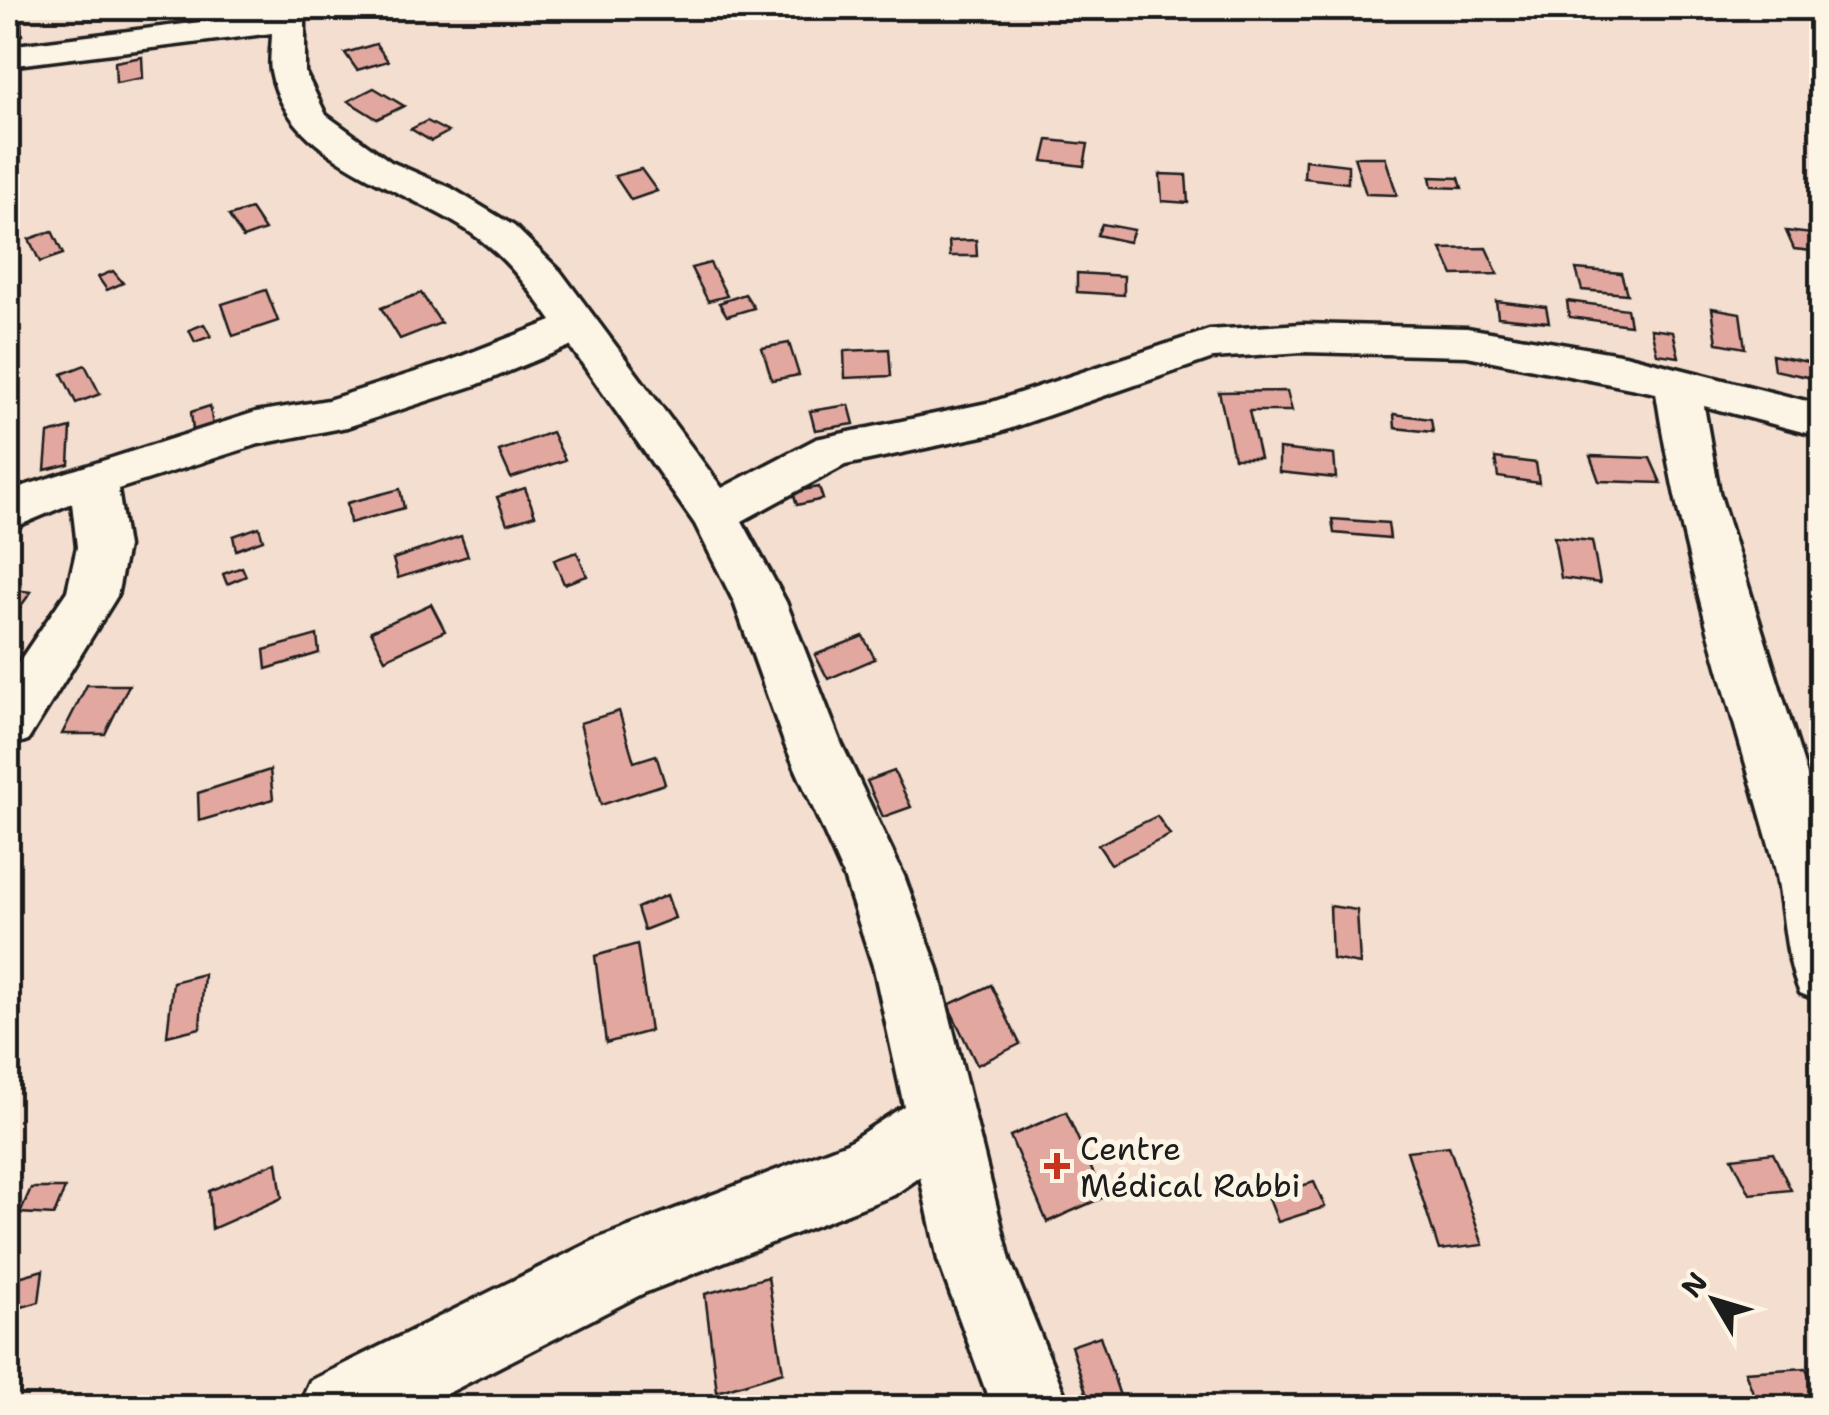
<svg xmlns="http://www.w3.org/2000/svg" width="1829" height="1415" font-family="'Shantell Sans',sans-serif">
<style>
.building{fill:#e2a8a0;stroke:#1c1c1c;stroke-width:2.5}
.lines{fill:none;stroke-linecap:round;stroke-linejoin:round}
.minor-casing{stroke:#1c1c1c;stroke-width:7}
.minor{fill:#fcf5e5;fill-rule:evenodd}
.poi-dot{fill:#c8321e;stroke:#fcf5e5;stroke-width:4}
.labels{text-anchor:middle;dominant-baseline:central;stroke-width:10;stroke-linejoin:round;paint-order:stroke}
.near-poi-label{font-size:32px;fill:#1c1c1c;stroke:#fcf5e5;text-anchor:start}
</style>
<rect width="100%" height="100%" fill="#f4ded0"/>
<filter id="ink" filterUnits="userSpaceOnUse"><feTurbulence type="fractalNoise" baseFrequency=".01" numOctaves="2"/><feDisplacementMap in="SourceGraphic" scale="20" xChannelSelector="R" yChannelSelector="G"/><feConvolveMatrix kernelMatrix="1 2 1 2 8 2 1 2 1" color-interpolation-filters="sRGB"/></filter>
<g filter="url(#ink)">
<!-- building -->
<g class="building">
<path d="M21,19L22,35L8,38V22Z"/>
<path d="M376,44L388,61L357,70L345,53Z"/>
<path d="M142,57L143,78L116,83L115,62Z"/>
<path d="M374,88L404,106L377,119L348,101Z"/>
<path d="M427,121L448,132L431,141L411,129Z"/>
<path d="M1048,140L1088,144L1084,166L1043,161Z"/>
<path d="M1354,157H1385L1397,195L1366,194Z"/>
<path d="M1305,160L1348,165V183L1304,178Z"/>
<path d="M641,169L657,191L631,200L615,176Z"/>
<path d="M1160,174L1186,175L1188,203L1162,201Z"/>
<path d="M1430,177L1459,178L1462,188L1432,187Z"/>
<path d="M251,209L265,230L243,238L229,216Z"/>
<path d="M1102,224L1134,230L1129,242L1097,235Z"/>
<path d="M52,231L63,254L40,262L29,239Z"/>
<path d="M1786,231L1822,235V252L1794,249Z"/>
<path d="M976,240L977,256H950L949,241Z"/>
<path d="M1486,248L1498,274L1453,275L1441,249Z"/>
<path d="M710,263L727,296L708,301L691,268Z"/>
<path d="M1576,269L1621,273L1627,294L1582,290Z"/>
<path d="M113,271L123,283L107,290L98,277Z"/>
<path d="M1077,273L1124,276V295L1077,292Z"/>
<path d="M266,290L278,321L233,336L222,304Z"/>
<path d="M421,293L441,323L400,339L381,308Z"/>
<path d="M745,294L754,308L727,316L719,303Z"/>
<path d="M1496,301L1546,307L1549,322L1498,317Z"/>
<path d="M1567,301L1627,309L1630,325L1569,317Z"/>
<path d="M1712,308L1740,313L1745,348L1717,343Z"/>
<path d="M204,324L211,336L195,342L189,330Z"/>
<path d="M1651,329L1673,332L1679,357L1657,354Z"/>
<path d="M789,343L799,375L772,380L762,348Z"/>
<path d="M889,349L891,376L845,378L844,351Z"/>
<path d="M1772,355L1813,363L1817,379L1774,370Z"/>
<path d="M85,365L100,394L76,403L62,374Z"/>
<path d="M1287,391L1292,411H1249L1260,458H1234L1219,392Z"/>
<path d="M849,405L854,424L815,430L810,411Z"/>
<path d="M210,406L214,434L194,439L191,412Z"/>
<path d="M1394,414L1431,419L1433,432L1395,428Z"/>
<path d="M71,428L69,464L45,470L48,434Z"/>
<path d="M552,432L565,460L511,478L499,451Z"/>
<path d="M1279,449L1334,455L1336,478L1279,472Z"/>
<path d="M1590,456L1650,458L1661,483L1599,481Z"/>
<path d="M1495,458L1536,463L1539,483L1498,477Z"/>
<path d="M819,487L823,499L797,505L793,492Z"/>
<path d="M525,488L535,515L507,524L497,497Z"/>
<path d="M400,489L404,508L350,523L347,503Z"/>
<path d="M1332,519L1388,523L1390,538L1334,533Z"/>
<path d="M259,527L263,540L236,550L233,536Z"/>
<path d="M461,536L468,556L398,578L393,559Z"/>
<path d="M1554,537L1592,541L1600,583L1561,578Z"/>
<path d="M577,552L587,576L564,584L554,560Z"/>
<path d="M242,567L246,576L227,584L223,574Z"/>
<path d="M8,589L31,592L8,624Z"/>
<path d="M431,604L445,631L385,659L371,631Z"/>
<path d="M317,635L319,653L266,669L264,650Z"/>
<path d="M863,636L875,659L828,679L815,655Z"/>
<path d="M87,685H129L105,734H62Z"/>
<path d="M619,711L634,762L656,755L665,784L601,805L580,723Z"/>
<path d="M270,770L273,799L199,821L198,793Z"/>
<path d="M894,771L911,807L883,817L867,781Z"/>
<path d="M1157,816L1170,835L1111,864L1098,845Z"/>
<path d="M667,895L675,918L644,930L637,908Z"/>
<path d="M1330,906L1357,910L1360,964L1332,959Z"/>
<path d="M637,944L650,1031L606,1043L595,956Z"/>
<path d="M204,974L200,1028L167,1036L173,982Z"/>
<path d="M991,985L1020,1044L977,1065L948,1005Z"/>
<path d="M1066,1112L1104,1197L1047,1222L1010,1136Z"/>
<path d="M1449,1146L1483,1245L1439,1250L1407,1151Z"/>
<path d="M1773,1153L1791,1190L1750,1194L1732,1158Z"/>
<path d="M277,1162L282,1198L212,1229L209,1191Z"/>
<path d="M1314,1182L1325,1207L1278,1222L1268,1196Z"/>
<path d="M31,1188H65L54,1215L20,1213Z"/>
<path d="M43,1270L39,1302L8,1311V1280Z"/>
<path d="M768,1277L783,1372L717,1392L705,1294Z"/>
<path d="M1100,1336L1124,1408H1091L1071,1346Z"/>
<path d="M1806,1368L1822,1407L1759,1408L1745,1372Z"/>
</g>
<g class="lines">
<defs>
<path id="minor" d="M273,8H305V72L326,115L391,162L451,188L514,226L560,271L722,488L816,439L992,402L1209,330L1302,324L1467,328L1625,355L1822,405V437L1704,406L1719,492L1822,823V1002L1800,993C1782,950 1785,903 1773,859C1730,705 1680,552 1656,393L1467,356L1302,352L1213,358L997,433L845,465L742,521L786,602L841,743L904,876L938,969L1010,1260L1070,1408H992L938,1260L920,1177L894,1195L644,1293L419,1408H298L310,1381L597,1239L847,1143L904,1106L874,969L844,877L785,745L734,602L695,524L570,346L476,385L347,427L259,444L118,489L127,547L117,596L28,740L8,747V678L67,591L77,547L72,503L8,530V491L256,412L328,400L444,363L552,321C533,294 513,266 487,245C422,189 289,169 271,71C269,60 272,45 272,33L8,66V46L273,13Z"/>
</defs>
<!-- minor casing -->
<use href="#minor" class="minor-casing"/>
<!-- minor -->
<use href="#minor" class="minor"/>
</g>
</g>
<!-- markers -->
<path class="poi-dot" d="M1052 1151h10v10h10v10h-10v10h-10v-10h-10v-10h10z"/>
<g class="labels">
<!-- near-poi labels -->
<g class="near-poi-label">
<text x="1080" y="1148">Centre<tspan x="1080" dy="37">Médical Rabbi</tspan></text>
</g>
</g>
<!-- margin -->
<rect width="1829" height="1415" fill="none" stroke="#fcf5e5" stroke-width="40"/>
<rect x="20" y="20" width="1789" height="1375" fill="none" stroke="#1c1c1c" stroke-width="4" filter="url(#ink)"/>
<!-- north arrow -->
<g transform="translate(1714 1300) rotate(308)" stroke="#fcf5e5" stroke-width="8" paint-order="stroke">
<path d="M0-8L18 38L0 25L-18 38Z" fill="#1c1c1c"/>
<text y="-15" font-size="28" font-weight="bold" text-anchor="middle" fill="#1c1c1c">N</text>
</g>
</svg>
